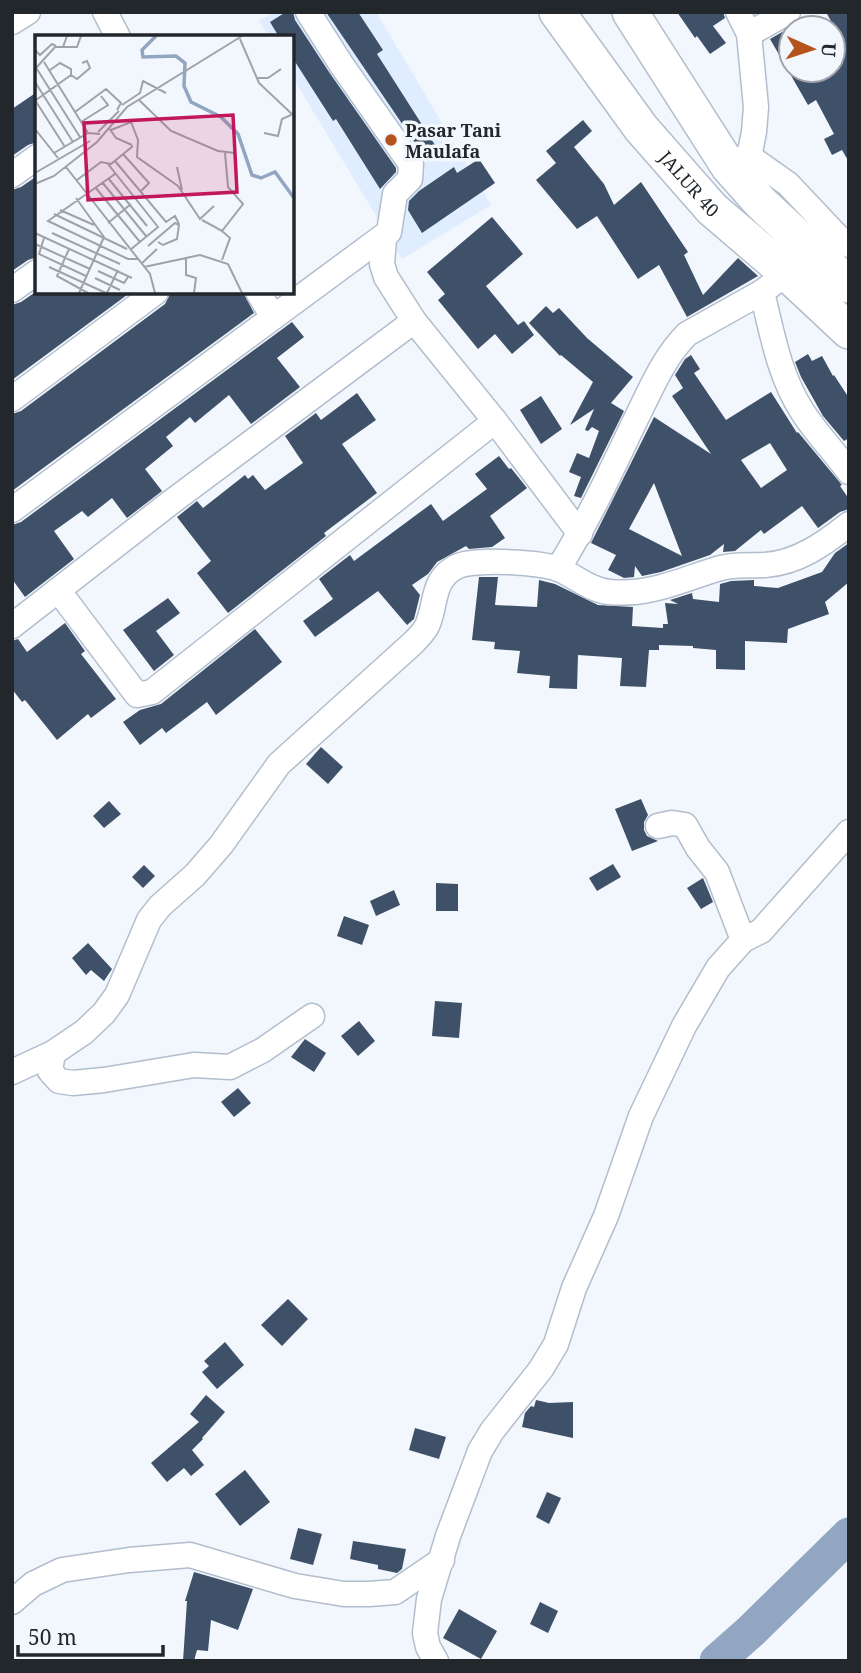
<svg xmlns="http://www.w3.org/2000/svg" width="861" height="1673" font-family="'Noto Serif',serif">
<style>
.built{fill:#dfedfe}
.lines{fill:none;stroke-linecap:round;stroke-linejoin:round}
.river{stroke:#92a6c1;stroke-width:35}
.building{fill:#3f5168;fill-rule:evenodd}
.minor-casing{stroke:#b2becd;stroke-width:27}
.highway-casing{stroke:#b2becd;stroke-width:38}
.minor{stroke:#fff;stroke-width:24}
.highway{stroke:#fff;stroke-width:35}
.poi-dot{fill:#b6531c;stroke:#f2f6fd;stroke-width:2.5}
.labels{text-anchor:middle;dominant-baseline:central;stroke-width:7;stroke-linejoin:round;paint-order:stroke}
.poi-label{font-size:18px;font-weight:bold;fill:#22272c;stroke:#f2f6fd;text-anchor:start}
.street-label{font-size:18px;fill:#22272c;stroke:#f2f6fd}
.inset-river{fill:none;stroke:#92a6c1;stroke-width:3.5}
.inset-road{fill:none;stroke:#9fa3a9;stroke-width:2}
.view{fill:#c2185b;fill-opacity:0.15;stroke:#c2185b;stroke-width:3.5}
.inset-edge{fill:none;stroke:#22272c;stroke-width:3.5}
</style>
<rect width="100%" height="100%" fill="#f2f6fd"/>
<!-- built -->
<path class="built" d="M274,12H376L491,205L402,259L292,76V37H269L259,21Z"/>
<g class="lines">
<!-- river -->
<path class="river" d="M717,1661L751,1631L849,1535"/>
</g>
<!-- building -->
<g class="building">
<path d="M286,12H293L295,20L329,72L396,168V172L380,189L336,119L333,121L292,57V37H279L270,22Z"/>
<path d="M326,12H358L383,50L377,54L435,145L422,153Z"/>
<path d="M677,12H723L725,18L713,26L726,43L710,54L697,36L695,38Z"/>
<path d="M826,12H849V162L842,150L832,155L824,139L834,134L816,100L808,105L770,39L791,27V70H833V45L841,40Z"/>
<path d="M37,92V142L28,145L12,156V109Z"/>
<path d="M583,120L592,131L574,147L604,184L614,205L641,182L688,252L684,255L703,295L738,258L758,276L687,317L659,265L638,279L597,216L577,229L536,180L556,163L546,151Z"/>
<path d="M479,159L495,183L422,233L408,210L409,201L419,191L454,167L457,173Z"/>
<path d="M37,176V257L28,260L12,271V190L21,187Z"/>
<path d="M492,217L523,254L486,286L518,325L524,321L534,335L512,354L495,334L478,349L438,300L445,294L427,272Z"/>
<path d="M37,291V292H131L12,380V305L21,302Z"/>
<path d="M171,292H243L254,313L12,491V414L21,411L165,304Z"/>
<path d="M546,306L553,313L559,308L587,338L633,377L611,403L624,411L581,498L574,496L581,477L569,472L577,453L589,458L599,431L592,427L588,431L585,430L594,409L570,425L593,382L561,355L560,356L529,323Z"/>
<path d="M292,322L304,337L277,358L300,387L251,424L229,395L195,423L190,417L166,437L173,446L145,469L162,491L127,518L112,498L88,517L82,511L54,531L74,559L25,597L12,579V525L21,522Z"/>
<path d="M808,354L812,361L822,356L833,376L834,375L849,398V438L844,441L823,416L801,377L795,362Z"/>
<path d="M691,355L700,369L694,373L726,420L771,392L797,433L798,432L842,485L840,486L849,499V509L840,512L818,528L802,506L764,534L761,530L735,551L723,552L724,544L710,555L661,572L642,576L635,566L634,577L624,578L608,570L616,555L591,543L654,417L711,454L672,396L683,388L675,375L685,359ZM770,443L787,470L761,488L741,460ZM654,483L682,556L629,529Z"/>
<path d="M357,393L376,420L342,444L377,493L324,533L326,536L228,613L197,573L211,561L177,517L197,501L203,508L245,475L248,479L253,475L265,490L303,463L285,436L316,413L321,420Z"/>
<path d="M541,396L562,429L541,444L520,410Z"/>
<path d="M499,456L509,469L511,468L527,488L490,516L505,538L492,547L469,549L466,546L437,562L428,574L412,585L420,595L414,619L407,625L378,591L315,637L303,621L333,599L319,579L350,555L354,561L431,504L443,521L487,489L475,474Z"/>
<path d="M849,543V582L825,602L829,614L788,629L787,643L745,641V670L716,669V650L693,648V646L659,645V650H649L646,687L620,686L622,658L578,655L577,689L549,688L550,676L517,673L520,651L494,649L495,642L472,640L479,577H498L495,605L537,607L539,580L555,584L598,605L633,607L632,626L663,628V624H668L665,603L678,604L670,600L692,593L693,599L719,602L720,584L731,581L754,580V586L778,588L822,572L835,553Z"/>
<path d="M168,598L180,613L156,631L174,655L154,671L123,630Z"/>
<path d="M65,623L85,651L81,654L116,699L91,718L88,714L57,740L25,700L22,702L12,689V641L18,639L27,652Z"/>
<path d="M255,629L282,662L216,715L207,702L166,733L162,728L140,745L123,722L140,710L161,704Z"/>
<path d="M321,747L343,767L328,784L306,764Z"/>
<path d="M641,799L648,815L644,822V830L647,836L658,841L632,851L615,809Z"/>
<path d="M109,801L121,814L104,828L93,816Z"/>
<path d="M613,864L621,877L597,891L589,878Z"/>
<path d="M144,865L155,876L143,888L132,877Z"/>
<path d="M703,878L713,902L701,909L687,888Z"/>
<path d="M436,883L458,884V911H436Z"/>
<path d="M394,890L400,905L376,916L370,901Z"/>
<path d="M344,916L369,925L362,945L337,936Z"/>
<path d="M88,943L112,969L104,981L91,970L86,975L72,958Z"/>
<path d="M435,1001L462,1003L459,1038L432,1036Z"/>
<path d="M359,1021L375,1041L358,1056L341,1036Z"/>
<path d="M305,1039L326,1053L314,1072L291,1057Z"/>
<path d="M238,1088L251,1103L234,1117L221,1102Z"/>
<path d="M288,1299L308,1319L282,1346L261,1325Z"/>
<path d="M225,1342L244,1365L217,1389L202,1372L209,1366L204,1361Z"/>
<path d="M206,1395L225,1412L202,1438L203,1439L192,1450L204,1465L191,1476L184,1468L167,1482L151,1463L199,1422L190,1414Z"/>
<path d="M536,1400L549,1403L573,1402V1438L522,1427L525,1413L531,1406L534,1407Z"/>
<path d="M415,1428L446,1437L439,1459L409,1450Z"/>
<path d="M245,1470L270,1502L240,1526L215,1494Z"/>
<path d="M547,1492L561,1498L549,1524L536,1517Z"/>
<path d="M298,1528L322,1534L313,1565L290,1559Z"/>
<path d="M353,1541L406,1549L402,1569L397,1573L378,1569V1565L350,1559Z"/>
<path d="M194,1572L253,1589L238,1630L211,1620L208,1651L197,1650L194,1661H183L187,1601H185Z"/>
<path d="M540,1602L558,1611L548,1633L530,1624Z"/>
<path d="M459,1609L497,1631L481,1659L443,1638Z"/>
</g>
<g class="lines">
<defs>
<g id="minor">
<path d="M105,12L118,37"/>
<path d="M12,22L28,12"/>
<path d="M749,34L788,12"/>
<path d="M747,155L788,184L838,237L849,245"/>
<path d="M732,171L750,152L754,132L756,107L749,34L738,12"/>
<path d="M12,175L37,157"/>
<path d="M384,238L382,264L386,277L414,321L495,421L580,534"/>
<path d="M12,290L37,272"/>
<path d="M258,292L273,317"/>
<path d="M762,292C772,333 779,375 802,411C815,432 834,451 849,472"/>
<path d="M12,399L156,292"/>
<path d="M12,510L389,232L395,194L410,179L411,164L341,64L308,12"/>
<path d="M558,569C588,521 611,471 635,421C650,391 663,358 687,334L762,292L787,273"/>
<path d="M58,590L137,695L152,692L495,421"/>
<path d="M12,626L170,503L414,321"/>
<path d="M658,826L672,823L685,825L698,848L717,872L743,940"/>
<path d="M53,1053L50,1071L59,1081L73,1083L104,1080L194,1065L230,1067L263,1050L312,1016"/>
<path d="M12,1072L53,1053L84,1032L104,1013L117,995L149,920L160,906L195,875L221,845L279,764L413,643C418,638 424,632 427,626C437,604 431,580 456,567C472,558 545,562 561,570C577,578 591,590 609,592C649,596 681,580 717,569C733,564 748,566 765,565C797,563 824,544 849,524"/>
<path d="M12,1602L33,1584L62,1570L129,1560L190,1555L295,1586L344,1594H369L395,1592L442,1560"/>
<path d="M436,1661L428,1647L425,1633L429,1599L448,1536L480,1451L492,1431L541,1369L556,1344L574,1288L606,1216L641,1116L684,1026L718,968L743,940L761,931L849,832"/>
</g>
<g id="highway">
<path id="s1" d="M557,12L641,128L712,209L787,273L849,331"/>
<path d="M630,12L729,167L760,202L849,285"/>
</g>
</defs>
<!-- minor casing -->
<use href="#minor" class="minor-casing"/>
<!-- highway casing -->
<use href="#highway" class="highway-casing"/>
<!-- minor -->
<use href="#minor" class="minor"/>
<!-- highway -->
<use href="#highway" class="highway"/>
</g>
<!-- markers -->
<circle class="poi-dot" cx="391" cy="140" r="7"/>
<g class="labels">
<!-- poi labels -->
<g class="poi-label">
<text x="405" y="130">Pasar Tani<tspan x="405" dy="21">Maulafa</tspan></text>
</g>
<!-- street labels -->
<g class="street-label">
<text stroke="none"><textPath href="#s1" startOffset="217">JALUR 40</textPath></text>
</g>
</g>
<!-- overview -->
<g transform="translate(35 35)">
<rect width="259" height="259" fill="#f2f6fd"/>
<path class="inset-river" d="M121,1L107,15L108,22L141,21L150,28L149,51L156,67L186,82L203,99L217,140L226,143L240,137L259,163"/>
<path class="inset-road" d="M205,4L224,48L259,81M28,12H42L46,1M0,15L5,20L17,9L21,11M9,27L53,98M0,31L45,102M1,33L20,12H28L32,1M36,40L42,44L55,33L52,26L47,28M223,43H233L246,34M0,47L38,107M0,65L30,112M1,65L36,40V34L25,28L15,35M104,65L136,96L183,116L200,118M87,70L105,58L108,46L131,58M40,77L71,54L86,68L82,75M46,87L73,70L66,61M74,93L81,103L97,110M0,94L23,123M76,95L96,87L103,105L102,122L143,151L165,184L179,171M63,97L84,76M229,98L243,101L247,84L256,80M19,118L53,98L65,99M88,119L114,148L106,156M80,126L131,187L140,181L144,189M73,129L123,192L95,215M31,132L115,239L120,258M142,132L147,155M0,138L55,106M80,139L13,186L93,224H103M73,143L112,191M42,145L66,127L76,129L98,111M67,147L111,201M0,149L19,141L62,107L92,72L207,1M60,152L105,207M41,163L69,202L44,258M25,175L59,190M19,179L92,214M167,185L187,196L208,169L193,152L190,118M73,188L96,169M0,198L97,243M17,198L85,229M9,203L4,219L51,241M0,209L55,234M113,211L140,188L144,190L142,204L128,210L123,207M34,214L22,241L53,258M151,224V240L161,243L159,258M187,225L195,203L187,196M106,229L122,214M14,232L71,258M109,232L165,220L193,229L207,258M63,236L89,248L93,242M60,243L85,255M72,258L83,235"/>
<path class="view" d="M198,80L202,157L53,165L49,88Z"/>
<rect width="259" height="259" class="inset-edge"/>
</g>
<!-- border -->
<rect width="861" height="1673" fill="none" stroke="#22272c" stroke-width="28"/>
<!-- north arrow -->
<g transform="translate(812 49) rotate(93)"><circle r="33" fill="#f2f6fd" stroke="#9fa3a9" stroke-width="2"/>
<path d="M0-5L12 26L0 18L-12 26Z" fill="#b6531c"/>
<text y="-10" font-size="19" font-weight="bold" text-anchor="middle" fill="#22272c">U</text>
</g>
<!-- scale -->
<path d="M18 1645v10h145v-10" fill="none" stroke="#22272c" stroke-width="3.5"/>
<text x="28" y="1645" font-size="21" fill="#22272c" stroke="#f2f6fd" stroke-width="5" paint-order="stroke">50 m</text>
</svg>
